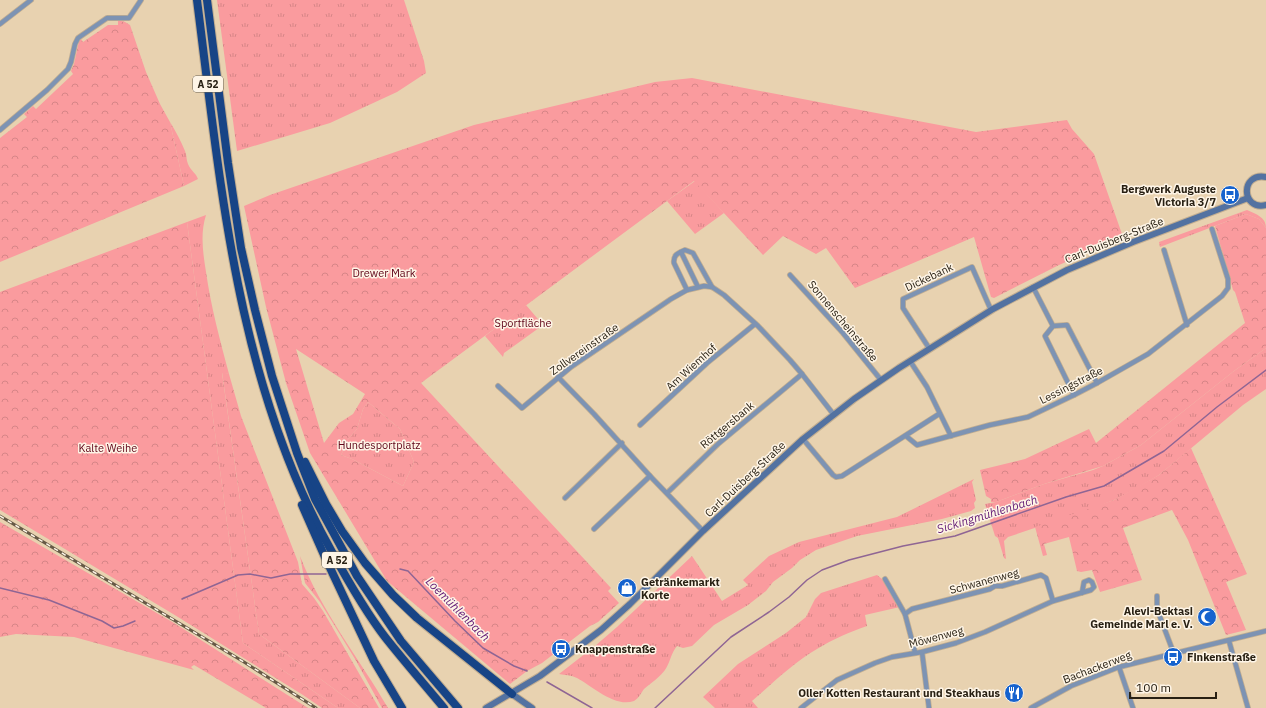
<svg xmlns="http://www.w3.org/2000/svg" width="1266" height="708" font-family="'IBM Plex Sans',sans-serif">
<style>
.grass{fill:url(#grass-tufts)}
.forest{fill:url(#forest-crowns);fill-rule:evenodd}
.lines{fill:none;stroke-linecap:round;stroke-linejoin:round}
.stream{stroke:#8f6594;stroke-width:1.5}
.street-casing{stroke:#c2ae91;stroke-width:6}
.secondary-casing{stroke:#c2ae91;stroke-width:8}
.highway-casing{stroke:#c2ae91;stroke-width:10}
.street{stroke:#7d93b3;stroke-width:4.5}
.secondary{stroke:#5372a1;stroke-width:6}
.highway{stroke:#174486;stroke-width:8}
.rail-casing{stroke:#665946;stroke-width:3}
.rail{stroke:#fef5e7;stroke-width:1.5;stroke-dasharray:4.5;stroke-linecap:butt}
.labels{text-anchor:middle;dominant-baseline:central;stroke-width:3;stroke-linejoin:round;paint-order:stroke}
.shield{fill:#fef5e7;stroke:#686053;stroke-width:1}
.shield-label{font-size:10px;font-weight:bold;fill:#282013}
.poi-label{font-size:11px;font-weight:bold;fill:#282013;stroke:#fef5e7;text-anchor:end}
.street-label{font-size:11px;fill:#282013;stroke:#fef5e7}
.park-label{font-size:11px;fill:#5f0317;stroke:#fef5e7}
.water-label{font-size:12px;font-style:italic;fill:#672179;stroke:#fef5e7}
</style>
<defs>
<pattern id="grass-tufts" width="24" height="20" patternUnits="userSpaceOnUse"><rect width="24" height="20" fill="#fa9b9e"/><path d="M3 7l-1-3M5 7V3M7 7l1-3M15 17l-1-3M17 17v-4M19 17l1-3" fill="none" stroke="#d68587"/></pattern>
<pattern id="forest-crowns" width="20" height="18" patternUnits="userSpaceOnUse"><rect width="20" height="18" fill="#fa9b9e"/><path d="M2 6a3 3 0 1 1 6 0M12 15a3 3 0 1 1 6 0" fill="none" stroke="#d68587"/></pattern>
</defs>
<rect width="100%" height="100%" fill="#e8d2b0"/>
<!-- grass -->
<g class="grass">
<path d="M217,0H404L424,61L426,73L397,92L330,123L237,151Z"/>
<path d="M170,122C176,132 181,141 185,151C187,155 186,160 188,164C191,171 196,173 198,179L184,186Z"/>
<path d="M695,181L724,213L695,234L667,201Z"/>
<path d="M1247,210C1256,214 1266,217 1266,228L1259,219L1246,214L1160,247L1159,242Z"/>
<path d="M206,215C200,234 203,253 206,272C211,307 220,340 229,374L222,373L259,634L360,708H338L243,643L187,222Z"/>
<path d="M526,305L543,325L504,353L503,357L485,336Z"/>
<path d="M1266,348V389L1243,405L1159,475L1137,488L1114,500L1091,509L1008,537L1004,541L1006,559L1004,558L998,538L995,536L985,504L996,502L1044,484L1093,470L1103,466L1141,445L1234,371Z"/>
<path d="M368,402L400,429L414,462L403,486L352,459L341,455L344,449V444L357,429L363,409Z"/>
<path d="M974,479L972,482L976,500L974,503L975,508L971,511L942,519L857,536L816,550L800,560L792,568L773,582L766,591L748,605L714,625L692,646L683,648L677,646C671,653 670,663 665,670C660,677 651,683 644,689C641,693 639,698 634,701C615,708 592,686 577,678C571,675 565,675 559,674L595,646L617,627L692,556L722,601L748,585L743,580L769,556L799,542L897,517Z"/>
<path d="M877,575L882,579L900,607L865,615L867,626C850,632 833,639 817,649C793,663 773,683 752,701L758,708H715L703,697L738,664L786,633L806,617L815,599L821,593Z"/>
</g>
<!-- forest -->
<g class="forest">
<path d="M118,20L125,22L130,25L146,72L160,104L170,122L184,186L0,262V138L27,117L24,114L33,106L36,109L73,74L71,71L74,64L79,41L81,39L83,42L108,25H118Z"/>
<path d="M692,78L976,132L1067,120L1072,129L1094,154L1123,237L1059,265L994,298L991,297L974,237L855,288L826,248L816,254L783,236L763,255L694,181L421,383L611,588L608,591L619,603L598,622L590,626L542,663L527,671L510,684L387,581L310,453L286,383L266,307L244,206L270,195L474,125L655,82ZM296,349L365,394L353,414L339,423L324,443ZM368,402L400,429L414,462L403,486L352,459L341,455L344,449V444L357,429L363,409Z"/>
<path d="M1246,214L1259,219L1266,228V348L1234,371L1141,445L1103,466L1044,484L996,502H991V499L986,496L980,470L1025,459L1089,429L1096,443L1245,323L1235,292L1233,290L1215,226Z"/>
<path d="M187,222L243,643L338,708H322L303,695L178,617L0,510V292Z"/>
<path d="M222,372L229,374L241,416L298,562L302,584L314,598L323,611L379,708H360L259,634Z"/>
<path d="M1191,448L1247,574L1226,582L1246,630L1226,635L1188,540L1172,510L1123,528L1142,580L1100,592L1092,570L1081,572L1077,571L1069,537L1044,544L1047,555L1043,556L1035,527L1114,500L1159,475Z"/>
<path d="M0,522L174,623L308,708H266L194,665L191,667L194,670L74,637L16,634L0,637Z"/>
<path d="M300,556C321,611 359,658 388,708H382L355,659L320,602L305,583Z"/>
</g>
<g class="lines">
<!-- stream -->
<g class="stream">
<path d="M400,569L408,571L455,621L483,648L514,666L527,671"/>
<path d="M0,588L49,600L102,621L114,628L123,626L135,621"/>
<path d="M182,599L238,575L250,574L271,578L290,574H326"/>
<path d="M547,682L592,708"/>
<path d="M655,708L731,637L769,612L789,597L807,580L822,570L849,560L903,546L955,536L1066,497L1104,486L1164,451L1217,407L1266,370"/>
</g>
<defs>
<g id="street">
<path d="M0,24L31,0"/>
<path d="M0,130L47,90L68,69L71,62L75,44L78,38L107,18H129L141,0"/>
<path d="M1164,250L1187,325"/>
<path d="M681,252L698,287"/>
<path d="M790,275L843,333L881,380"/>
<path d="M1033,287L1053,326"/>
<path d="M687,290L674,263C673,255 678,253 685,250L693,253L712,287"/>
<path d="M929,348L903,308V299L972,267L991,310"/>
<path d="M910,361L927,387L951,436"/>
<path d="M558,377L594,414L650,476L703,531"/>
<path d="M498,386L522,408L571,367L671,299L687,290L704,286L712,287L724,295L758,326L790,360L802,374L834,415"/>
<path d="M1074,395L1045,336L1053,326L1067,325L1097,383"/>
<path d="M640,425L707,363L755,324"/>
<path d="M906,436L917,445L990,425L1028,417L1074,395L1097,383L1148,354L1222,296L1228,288V279L1212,229"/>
<path d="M803,439L833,475L836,477L842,476L939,414"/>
<path d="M667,493L718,444L802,374"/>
<path d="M565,498L622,443"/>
<path d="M594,529L650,476"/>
<path d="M885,579L905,614L915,652"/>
<path d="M1157,596V609L1174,654"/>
<path d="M905,614L912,609L990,589L995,586H1002L1041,575L1046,578L1053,601"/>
<path d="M1229,641L1248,708"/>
<path d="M922,652L929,708"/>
<path d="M1119,667L1133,708"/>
<path d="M801,708L837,680L875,663L892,657L922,652L956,643L985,632L1053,601L1091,590L1094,587L1092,582L1089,580L1084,582L1082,593"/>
<path d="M1031,708L1071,686L1119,667L1266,631"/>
</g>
<g id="secondary">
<path d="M1266,177C1240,172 1241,211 1266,205"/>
<path d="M512,694L532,708"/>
<path d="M486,708L540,676L601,630L630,604L703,531L803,439L854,399L899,368L993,309L1067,270L1133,242L1248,198"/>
</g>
<g id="highway">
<path d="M197,0C221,188 237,384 332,552C348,581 365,611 385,637C404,661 424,684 444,708"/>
<path d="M207,0L228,163L241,248L255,310L272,376L297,453L315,499L357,576L401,641L458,708"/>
<path d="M305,462L326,504L342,531L365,563L393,595L417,618L512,694"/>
<path d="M302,505L324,555L374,661L402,708"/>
</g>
</defs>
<!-- street casing -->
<use href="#street" class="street-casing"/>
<!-- secondary casing -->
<use href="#secondary" class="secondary-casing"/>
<!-- highway casing -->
<use href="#highway" class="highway-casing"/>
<!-- street -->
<use href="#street" class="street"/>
<!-- secondary -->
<use href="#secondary" class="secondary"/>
<!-- highway -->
<use href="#highway" class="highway"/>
<defs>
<path id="rail" d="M0,516L244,662L316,708"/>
</defs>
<!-- rail casing -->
<use href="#rail" class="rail-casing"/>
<!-- rail -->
<use href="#rail" class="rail"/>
</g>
<!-- icons -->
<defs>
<symbol id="bus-disc" viewBox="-11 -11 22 22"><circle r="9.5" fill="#1663ce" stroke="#fef5e7"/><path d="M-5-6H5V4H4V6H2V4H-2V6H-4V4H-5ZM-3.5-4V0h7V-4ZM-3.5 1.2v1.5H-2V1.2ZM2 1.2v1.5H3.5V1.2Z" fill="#fff"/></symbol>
<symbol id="shop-disc" viewBox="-11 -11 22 22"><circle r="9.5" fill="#1663ce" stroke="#fef5e7"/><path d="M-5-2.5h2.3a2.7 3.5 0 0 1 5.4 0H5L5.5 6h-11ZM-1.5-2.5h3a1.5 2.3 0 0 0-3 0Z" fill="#fff"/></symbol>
<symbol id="mosque-disc" viewBox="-11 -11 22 22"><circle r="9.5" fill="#1663ce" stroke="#fef5e7"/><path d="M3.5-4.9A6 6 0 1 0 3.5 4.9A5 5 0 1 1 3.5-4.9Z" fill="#fff"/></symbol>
<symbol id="restaurant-disc" viewBox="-11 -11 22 22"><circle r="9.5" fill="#1663ce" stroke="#fef5e7"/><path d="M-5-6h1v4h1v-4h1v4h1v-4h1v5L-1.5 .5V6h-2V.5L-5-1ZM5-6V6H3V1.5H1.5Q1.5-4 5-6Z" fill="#fff"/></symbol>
</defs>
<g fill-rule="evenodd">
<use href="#bus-disc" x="1219" y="184" width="22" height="22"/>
<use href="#shop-disc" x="616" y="577" width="22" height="22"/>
<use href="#mosque-disc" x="1196" y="606" width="22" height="22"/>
<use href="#bus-disc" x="550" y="638" width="22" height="22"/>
<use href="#bus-disc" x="1162" y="646" width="22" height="22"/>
<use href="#restaurant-disc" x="1003" y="682" width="22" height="22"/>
</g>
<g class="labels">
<!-- shield labels -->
<g class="shield">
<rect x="193" y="76" width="30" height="16" rx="3"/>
<rect x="322" y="552" width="30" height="16" rx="3"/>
</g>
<g class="shield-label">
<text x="208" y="84">A 52</text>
<text x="337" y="560">A 52</text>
</g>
<!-- poi labels -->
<g class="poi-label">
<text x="1216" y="189">Bergwerk Auguste<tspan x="1216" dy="13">Victoria 3/7</tspan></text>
<text x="641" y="582" text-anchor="start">Getränkemarkt<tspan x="641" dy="13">Korte</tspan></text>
<text x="1193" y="611">Alevi-Bektasi<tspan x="1193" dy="13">Gemeinde Marl e. V.</tspan></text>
<text x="575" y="649" text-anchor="start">Knappenstraße</text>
<text x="1187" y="657" text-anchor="start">Finkenstraße</text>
<text x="1000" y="693">Oller Kotten Restaurant und Steakhaus</text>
</g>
<!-- street labels -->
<g class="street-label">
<text transform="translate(1114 240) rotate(-22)">Carl-Duisberg-Straße</text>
<text transform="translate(929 277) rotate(-25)">Dickebank</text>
<text transform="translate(843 321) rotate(50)">Sonnenscheinstraße</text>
<text transform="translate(584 349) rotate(-35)">Zollvereinstraße</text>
<text transform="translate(691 367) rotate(-42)">Am Wiemhof</text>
<text transform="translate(1071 385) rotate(-27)">Lessingstraße</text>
<text transform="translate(727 425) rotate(-40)">Röttgersbank</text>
<text transform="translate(745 479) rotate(-43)">Carl-Duisberg-Straße</text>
<text transform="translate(984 581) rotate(-15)">Schwanenweg</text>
<text transform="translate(936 637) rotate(-15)">Möwenweg</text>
<text transform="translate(1097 667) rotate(-21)">Bachackerweg</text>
</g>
<!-- park labels -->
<g class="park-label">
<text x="384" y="273">Drewer Mark</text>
<text x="523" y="323">Sportfläche</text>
<text x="379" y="445">Hundesportplatz</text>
<text x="108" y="448">Kalte Weihe</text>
</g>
<!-- water labels -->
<g class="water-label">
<text transform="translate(987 514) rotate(-17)">Sickingmühlenbach</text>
<text transform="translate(458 609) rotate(45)">Loemühlenbach</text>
</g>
</g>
<!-- scale -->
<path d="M1130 692v6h86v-6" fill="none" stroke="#282013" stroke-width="2"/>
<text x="1136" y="692" font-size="12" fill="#282013" stroke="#fef5e7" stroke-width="3" paint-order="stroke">100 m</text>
</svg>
